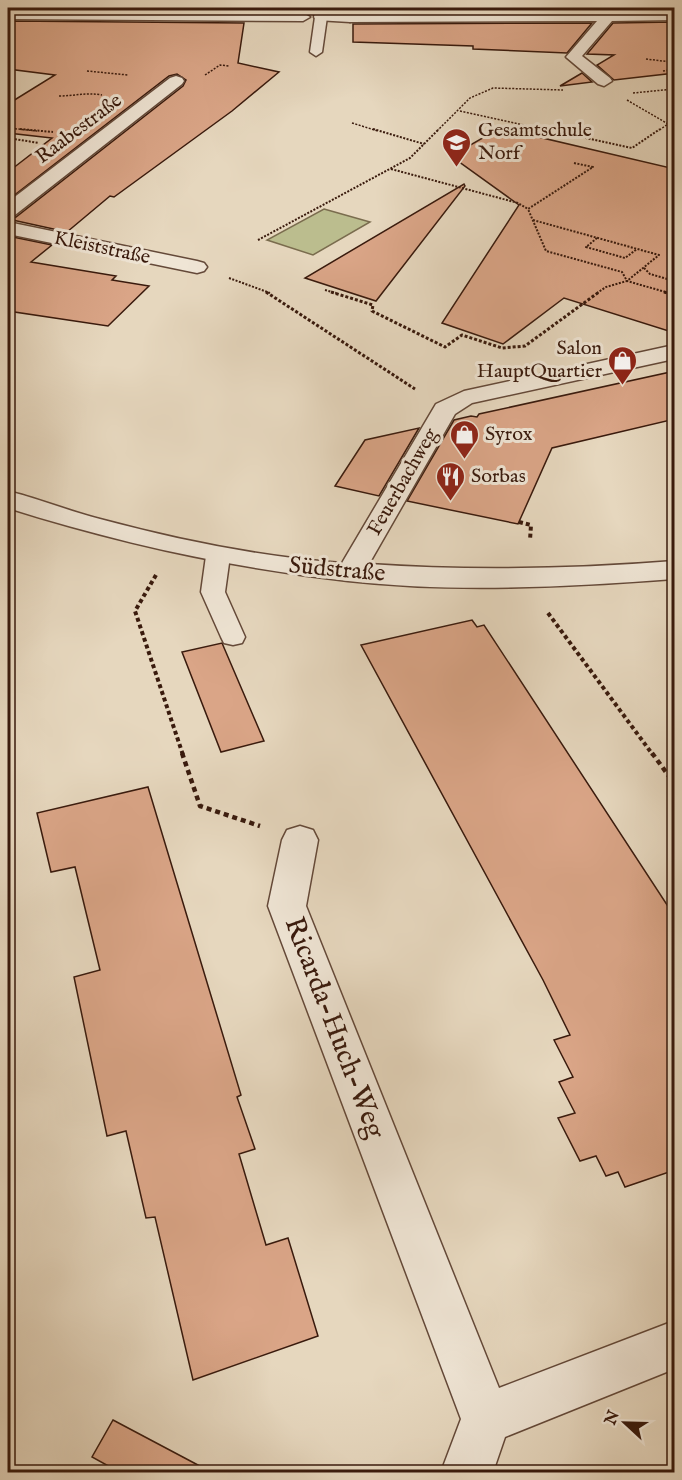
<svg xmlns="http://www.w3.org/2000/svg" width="682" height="1480" font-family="'IM FELL English',serif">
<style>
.green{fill:#bbbd8e;stroke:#7a6c4e;stroke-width:1.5}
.building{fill:#daa587;stroke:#391a0d;stroke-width:1.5}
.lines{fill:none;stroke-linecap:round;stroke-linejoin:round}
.service-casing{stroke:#644939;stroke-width:3}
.pedestrian-casing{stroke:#644939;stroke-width:3}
.minor-casing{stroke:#644939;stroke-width:3}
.path-far4{stroke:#391a0d;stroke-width:1.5;stroke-dasharray:2 1.5;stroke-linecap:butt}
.path-far3{stroke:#391a0d;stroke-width:2;stroke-dasharray:2 1.5;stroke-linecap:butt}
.path-far2{stroke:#391a0d;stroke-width:3;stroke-dasharray:3 2;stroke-linecap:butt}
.path-far1{stroke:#391a0d;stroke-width:4;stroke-dasharray:4 3;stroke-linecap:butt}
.path{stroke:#391a0d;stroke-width:4.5;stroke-dasharray:5 4;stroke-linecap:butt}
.service{fill:#efe5d5;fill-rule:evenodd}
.pedestrian{fill:#efe5d5;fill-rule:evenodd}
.minor{fill:#efe5d5;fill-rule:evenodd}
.labels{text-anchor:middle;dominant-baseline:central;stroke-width:6;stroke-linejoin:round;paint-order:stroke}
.far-street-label{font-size:20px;fill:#391a0d;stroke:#efe5d5}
.far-poi-label{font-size:20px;fill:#391a0d;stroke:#efe5d5;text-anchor:start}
.street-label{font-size:24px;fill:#391a0d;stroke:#efe5d5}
.near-street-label{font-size:28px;fill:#391a0d;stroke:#efe5d5}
</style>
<rect width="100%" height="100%" fill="#e6d7be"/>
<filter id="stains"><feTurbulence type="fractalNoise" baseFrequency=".00333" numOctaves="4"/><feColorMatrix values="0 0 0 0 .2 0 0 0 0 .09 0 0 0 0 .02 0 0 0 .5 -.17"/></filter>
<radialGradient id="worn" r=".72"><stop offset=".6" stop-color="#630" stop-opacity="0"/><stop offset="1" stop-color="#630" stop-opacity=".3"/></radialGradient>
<!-- green -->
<path class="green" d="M324,209L370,222L313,255L267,240Z"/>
<!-- building -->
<g class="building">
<path d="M60,8H246L245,10L59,9Z"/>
<path d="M354,8H573L574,10L354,12Z"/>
<path d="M589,8H675V10H591Z"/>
<path d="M8,21L244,23L238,63L279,72L232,111L114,197L110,196L67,232L8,219L16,217L183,86L186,80L177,74L169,76L8,200V172L52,138L8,133V104L55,75L8,69Z"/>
<path d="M675,22V73L614,80L597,65L614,55L587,54L613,23Z"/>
<path d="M592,23L567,53L473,49V46L353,42V24Z"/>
<path d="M582,73L592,82L560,86Z"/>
<path d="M500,128L675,169V333L564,298L503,344L442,323L519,205L451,156Z"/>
<path d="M464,184L465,186L376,301L305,278Z"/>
<path d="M8,236L52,245L31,262L116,276L112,280L149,286L108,326L8,311Z"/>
<path d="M675,371V419L552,448L518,524L407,501L454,420L471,416L477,417L479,414Z"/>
<path d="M419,428L379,496L335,486L365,440Z"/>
<path d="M472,620L477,627L484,625L675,917V1170L625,1187L618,1172L606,1176L596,1156L580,1161L558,1118L575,1113L559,1082L573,1077L554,1040L570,1035L543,980L361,645Z"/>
<path d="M222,643L264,741L221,752L182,652Z"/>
<path d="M148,787L241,1095L237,1097L255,1149L239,1154L266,1245L288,1238L318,1336L193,1380L155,1217L146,1218L126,1131L107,1136L74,977L100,970L75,867L51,872L37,813Z"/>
<path d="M113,1420L213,1473H121L92,1457Z"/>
</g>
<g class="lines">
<defs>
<g id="service">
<path d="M575,8H586L590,12L584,15L580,14Z"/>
<path d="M321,14L327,17L322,52L316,56L310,52L315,17Z"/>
<path d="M218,549L226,551L230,556L225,592L245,637L242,643L233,645L224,643L221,637L201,592L206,556L210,551Z"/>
</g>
<g id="pedestrian">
<path d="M8,11L303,13L310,17L303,21L8,19Z"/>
<path d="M674,12V20L612,21L582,56L610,78L612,81L604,86L598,84L566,57L597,21L350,22L343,18L350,14Z"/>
</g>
<g id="minor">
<path d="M316,8H328V13L350,14L357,18L350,22L316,20L314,17Z"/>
<path d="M176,76L182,78L184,81L182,84L15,215L8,217V202L170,78Z"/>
<path d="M8,222L197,261L204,263L207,267L204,271L197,273L8,234Z"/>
<path d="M674,345V359L472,403L455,414L369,564C471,571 572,569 674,561V579C566,587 455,593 348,581C232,568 119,543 8,508V491C39,499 69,511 100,519C178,540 261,557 342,563L436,404L464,391Z"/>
<path d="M300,826L313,830L318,840L306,906L499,1388L674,1321V1369L505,1437L493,1472H441L461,1419L268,906L282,840L287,830Z"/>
</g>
</defs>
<!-- service casing -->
<use href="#service" class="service-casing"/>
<!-- pedestrian casing -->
<use href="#pedestrian" class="pedestrian-casing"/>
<!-- minor casing -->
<use href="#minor" class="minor-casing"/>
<!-- path-far4 -->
<g class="path-far4">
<path d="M674,50L670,63L674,68"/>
<path d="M646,59L671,62"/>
<path d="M87,71L128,75"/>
<path d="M663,71L674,69"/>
<path d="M205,75L220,65L229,66"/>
<path d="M633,93L674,89"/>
<path d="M59,96C75,96 86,92 102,95"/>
<path d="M627,100L668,124L658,131"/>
<path d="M460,111L551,131"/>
<path d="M352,123L378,131"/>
<path d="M8,128L37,131"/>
<path d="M437,131L470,98L493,88L563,90"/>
</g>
<!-- path-far3 -->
<g class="path-far3">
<path d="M20,129L53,132"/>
<path d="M373,129L424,144"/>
<path d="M544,129L632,148L660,129"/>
<path d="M8,138L39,143"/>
<path d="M574,163L593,167L528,209L546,251L622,272L627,281L669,293"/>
<path d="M391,169L518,203L528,209"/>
<path d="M533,220L659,255L627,281L606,287L597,293"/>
<path d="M597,238L586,247L625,258L637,249"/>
<path d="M258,240L410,158L439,129"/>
<path d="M644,268L650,274L674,281"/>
<path d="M229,278L270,293"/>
<path d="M325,290L336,293"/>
</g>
<!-- path-far2 -->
<g class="path-far2">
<path d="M266,292L415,389"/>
<path d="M331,292L373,305L372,311L445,347L462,335L502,348L525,346L599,292"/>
<path d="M664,292L674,295"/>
</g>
<!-- path-far1 -->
<g class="path-far1">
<path d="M519,522L531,525L530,540"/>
<path d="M156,575L135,611L183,755"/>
<path d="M548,613L653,755"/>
</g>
<!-- path -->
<g class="path">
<path d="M182,753L200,806L260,826"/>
<path d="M652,753L674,783"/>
</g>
<!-- service -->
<use href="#service" class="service"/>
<!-- pedestrian -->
<use href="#pedestrian" class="pedestrian"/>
<!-- minor -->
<use href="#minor" class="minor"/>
</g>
<!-- icons -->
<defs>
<symbol id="school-pin" viewBox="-11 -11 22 30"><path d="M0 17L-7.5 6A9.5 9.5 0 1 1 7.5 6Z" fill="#8f2418" stroke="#efe5d5"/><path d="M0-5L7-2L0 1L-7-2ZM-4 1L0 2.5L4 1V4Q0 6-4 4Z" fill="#fff"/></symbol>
<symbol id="shop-pin" viewBox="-11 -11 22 30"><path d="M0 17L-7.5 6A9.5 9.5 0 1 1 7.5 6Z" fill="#8f2418" stroke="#efe5d5"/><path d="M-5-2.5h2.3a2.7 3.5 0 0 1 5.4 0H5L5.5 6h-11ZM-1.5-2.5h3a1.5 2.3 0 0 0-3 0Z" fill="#fff"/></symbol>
<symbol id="restaurant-pin" viewBox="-11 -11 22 30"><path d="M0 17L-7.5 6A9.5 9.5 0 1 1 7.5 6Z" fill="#8f2418" stroke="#efe5d5"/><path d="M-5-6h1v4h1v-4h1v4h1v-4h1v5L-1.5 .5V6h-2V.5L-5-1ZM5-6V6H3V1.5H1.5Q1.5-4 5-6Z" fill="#fff"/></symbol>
</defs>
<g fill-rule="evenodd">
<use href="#school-pin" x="440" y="126" width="33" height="45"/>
<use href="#shop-pin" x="606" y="344" width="33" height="45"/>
<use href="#shop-pin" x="448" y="418" width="33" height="45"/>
<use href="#restaurant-pin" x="434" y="460" width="33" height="45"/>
</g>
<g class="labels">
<!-- far-street labels -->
<g class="far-street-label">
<text transform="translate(79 129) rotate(-37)">Raabestraße</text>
<text transform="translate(102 248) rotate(12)">Kleiststraße</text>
<text transform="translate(403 482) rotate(-60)">Feuerbachweg</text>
</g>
<!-- far-poi labels -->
<g class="far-poi-label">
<text x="478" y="130">Gesamtschule<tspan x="478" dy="23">Norf</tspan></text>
<text x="602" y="348" text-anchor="end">Salon<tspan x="602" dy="23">HauptQuartier</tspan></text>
<text x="485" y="434">Syrox</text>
<text x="471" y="476">Sorbas</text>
</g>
<!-- street labels -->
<g class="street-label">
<text transform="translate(337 570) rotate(5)">Südstraße</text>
</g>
<!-- near-street labels -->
<g class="near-street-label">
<text transform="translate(334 1028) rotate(69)">Ricarda-Huch-Weg</text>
</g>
</g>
<!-- margin -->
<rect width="682" height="1480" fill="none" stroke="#e6d7be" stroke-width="30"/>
<rect x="9" y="9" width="664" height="1462" fill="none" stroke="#391a0d" stroke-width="3"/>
<rect x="15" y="15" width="652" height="1450" fill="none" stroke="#391a0d" stroke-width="1.5"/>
<!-- north arrow -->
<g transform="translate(625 1423) rotate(292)" stroke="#efe5d5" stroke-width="4.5" paint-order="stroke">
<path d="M0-4.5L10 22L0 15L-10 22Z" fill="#391a0d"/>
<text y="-9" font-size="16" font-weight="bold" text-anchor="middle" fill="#391a0d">N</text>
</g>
<rect width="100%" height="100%" filter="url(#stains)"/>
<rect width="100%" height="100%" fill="url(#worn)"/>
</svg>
